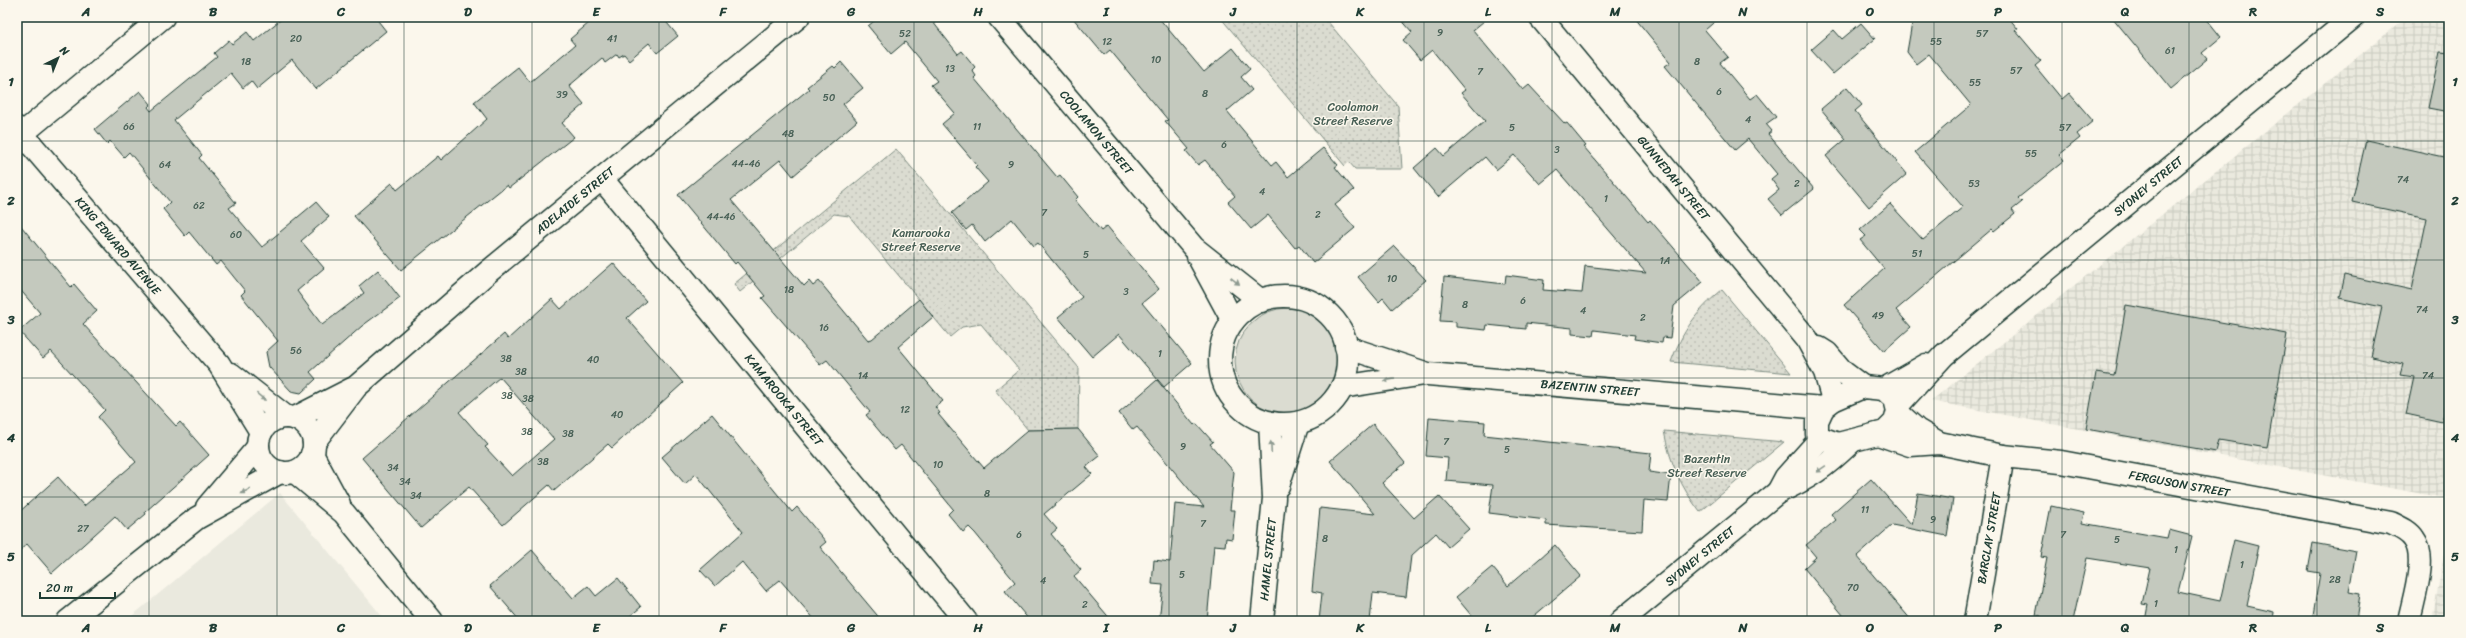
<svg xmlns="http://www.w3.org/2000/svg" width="2466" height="638" font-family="Sriracha,sans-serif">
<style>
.built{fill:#eae9de}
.industrial{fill:url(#industrial-grid)}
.grass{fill:#dbdcd1;stroke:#7d8c82}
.park{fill:url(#park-dots);stroke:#7d8c82}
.building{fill:#c4c9be;stroke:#1f3d34;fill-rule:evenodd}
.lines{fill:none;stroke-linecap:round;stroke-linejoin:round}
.street-casing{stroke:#1f3d34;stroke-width:25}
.secondary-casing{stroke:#1f3d34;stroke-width:25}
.street{stroke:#fbf7ec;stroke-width:22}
.secondary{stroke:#fbf7ec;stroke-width:22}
.oneway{fill:#8d9a90}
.grid{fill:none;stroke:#1f3d34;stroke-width:1;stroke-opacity:0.55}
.labels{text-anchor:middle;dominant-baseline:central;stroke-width:3;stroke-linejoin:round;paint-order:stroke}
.number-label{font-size:10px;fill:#486056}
.park-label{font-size:12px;fill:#455d53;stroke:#fbf7ec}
.street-label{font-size:12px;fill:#1f3d34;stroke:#fbf7ec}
.neatline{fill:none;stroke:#1f3d34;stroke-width:1.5}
.grid-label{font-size:13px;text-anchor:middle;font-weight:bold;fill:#1f3d34}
</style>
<defs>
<pattern id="industrial-grid" width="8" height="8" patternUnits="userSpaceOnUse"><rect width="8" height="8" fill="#eae9de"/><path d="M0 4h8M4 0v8" fill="none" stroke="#c8c9bf"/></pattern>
<pattern id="park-dots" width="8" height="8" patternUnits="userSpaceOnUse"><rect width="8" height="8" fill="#dbdcd1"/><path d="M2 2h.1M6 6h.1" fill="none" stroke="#bcbeb4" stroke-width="1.8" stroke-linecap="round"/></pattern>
</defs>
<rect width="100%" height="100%" fill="#fbf7ec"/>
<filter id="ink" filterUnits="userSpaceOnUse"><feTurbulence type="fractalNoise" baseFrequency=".025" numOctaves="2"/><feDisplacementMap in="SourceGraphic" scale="8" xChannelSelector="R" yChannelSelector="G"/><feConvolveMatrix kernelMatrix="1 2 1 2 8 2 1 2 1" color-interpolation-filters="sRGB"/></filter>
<g filter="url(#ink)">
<!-- built -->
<path class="built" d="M280,493L386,621H126Z"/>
<!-- industrial -->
<g class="industrial">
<path d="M2407,17H2449V499L1931,401Z"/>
<path d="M2449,527V621H2432Z"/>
</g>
<!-- grass -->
<circle class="grass" cx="1288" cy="361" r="53"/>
<!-- park -->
<g class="park">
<path d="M1220,17H1324L1398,106L1402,169H1355L1349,162L1345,166Z"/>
<path d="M896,149L1079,368L1078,429L1028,430L995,390L1019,370L981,324L962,327L950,337L849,216L834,214L740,292L734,284Z"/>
<path d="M1722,290L1791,373L1671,362C1682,332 1697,310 1722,290Z"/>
<path d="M1664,431L1784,442L1700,512C1681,487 1670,463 1664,431Z"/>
</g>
<!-- building -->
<g class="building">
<path d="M284,17H375L386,31L316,89L292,60L257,89L251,81L243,88L231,73L174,120L202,155L199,158L236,203L229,208L262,247L316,202L329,217L301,241L324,268L297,291L322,325L364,293L359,286L378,270L400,298L362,326L310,372L316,379L301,393L291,391L269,367L266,352L278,341L241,295L245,291L221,261L216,265L189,232L185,236L163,209L170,202L129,152L124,157L110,141L107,144L95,129L140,91L151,104L148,107L151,111L217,57L214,53L229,40L232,44L247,32L254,41Z"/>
<path d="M596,17H662L678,36L657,53L649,43L629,60L624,54L619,57L617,54L605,63L602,58L569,86L584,104L562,123L574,137L509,188L507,185L401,270L354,216L392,183L397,190L438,156L441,160L487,119L474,102L518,67L530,82L575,45L570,39Z"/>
<path d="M879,17H929L958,54L962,51L975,67L972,70L976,76L974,78L1057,177L1060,175L1078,197L1075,200L1101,231L1107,226L1159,289L1142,303L1192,363L1164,387L1119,334L1092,357L1058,317L1082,297L1038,243L1034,246L1012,219L985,242L972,225L966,230L952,213L988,182L975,167L977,165L942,124L955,113L931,85L937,81L905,42L891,54L868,26Z"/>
<path d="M1072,17H1158L1204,72L1233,48L1250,69L1241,77L1252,90L1227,111L1272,165L1276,162L1288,177L1323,148L1338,165L1335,167L1354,190L1335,205L1355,228L1313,263L1299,245L1295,248L1268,215L1251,229L1228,202L1235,196L1205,160L1198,165L1186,151L1189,149L1165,121L1168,120L1110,50L1104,55Z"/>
<path d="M1399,17H1489L1473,30L1523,90L1529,85L1565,124L1567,123L1586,146L1584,147L1648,222L1650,220L1703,282L1674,306L1670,338L1663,337L1662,343L1634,339L1635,335L1594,330L1593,336L1572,334V328L1526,323V329L1487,325L1486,330L1456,327V322L1440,321L1444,277L1505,284L1506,275L1544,280L1543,290L1582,293L1585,266L1646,273L1557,170L1540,184L1514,155L1496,170L1485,157L1438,197L1414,168L1437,148L1444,156L1485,121L1461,93L1465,90L1432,50L1420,60L1403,40L1412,32Z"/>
<path d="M1634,17H1720L1705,30L1728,57L1720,63L1750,99L1757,94L1776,117L1766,124L1772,131L1768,134L1814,189L1782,215L1768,199L1779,190L1771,179L1777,174L1748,139L1735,150L1665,66L1671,62Z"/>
<path d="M1920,17H2008L2018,29L2015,30L2041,61L2035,66L2062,99L2069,93L2093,121L2077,134L2080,138L2059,155L2064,161L2018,198L2022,202L2012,210L2015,214L1994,231L1992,229L1896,310L1911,327L1884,351L1844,305L1884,269L1860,240L1866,236L1860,230L1890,204L1923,240L1963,207L1915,152L1971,105L1929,54L1916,64L1907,52L1912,23Z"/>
<path d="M2112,17H2205L2221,37L2202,53L2207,59L2171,89Z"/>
<path d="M1861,23L1875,39L1833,74L1811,50L1834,30L1842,39Z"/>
<path d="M2440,52L2449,53V112L2428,108Z"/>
<path d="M841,62L863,88L843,104L857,121L793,176L780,160L731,200L804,286L809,281L813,286L819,281L868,340L872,339L919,299L933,317L898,347L943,401L935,407L940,413L938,414L984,468L1028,430L1078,429L1100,456L1086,467L1092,474L1044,514L1057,529L1051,534L1081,570L1074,576L1112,621H1030L1005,591L1015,582L975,533L969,527L963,532L948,514L953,509L901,445L895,450L866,415L870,412L827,360L820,365L762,298L765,296L737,262L735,264L678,195L809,89L807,87L833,66L835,68Z"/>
<path d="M1847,87L1862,105L1855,111L1907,174L1869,207L1826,156L1846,139L1821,109Z"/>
<path d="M2366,140L2449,158V389L2442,422L2406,414L2414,377L2400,375L2403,364L2371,357L2382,307L2339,298L2344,275L2412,290L2427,218L2352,202Z"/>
<path d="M17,221L71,287L74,284L97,311L83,324L176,426L180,422L209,455L145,512L146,514L127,530L115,516L52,573L27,544L17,553V514L58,477L84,506L136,462L98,417L105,410L51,351L43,358L19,331L40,313L17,286Z"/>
<path d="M1394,246L1426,280L1392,309L1383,298L1379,302L1358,277Z"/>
<path d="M613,263L646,301L627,318L683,383L612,448L608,444L554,491L549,485L503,525L469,487L421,528L362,458L504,334L508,339L552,299L561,309ZM500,377L554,439L512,476L485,447L488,445L459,412Z"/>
<path d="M2126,305L2287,334L2267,448L2219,440L2216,452L2086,429L2096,373L2114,376Z"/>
<path d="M1157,380L1194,425L1196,423L1213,442L1210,444L1234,472L1230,510H1235L1232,539L1226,538L1225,546L1214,545L1207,621H1159L1163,585L1152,584L1154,560L1170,562L1175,504L1204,507L1137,427L1133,430L1119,413Z"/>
<path d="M712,414L792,512L797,507L826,542L820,547L882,621H816L780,580L766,591L742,562L715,586L700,570L743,532L696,474L685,484L662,457Z"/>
<path d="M1429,417L1485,422L1484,435L1651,453L1649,472L1671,475L1668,502L1644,500L1642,531L1546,525V520L1489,513L1493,485L1446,481L1448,458L1426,456Z"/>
<path d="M1373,424L1405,463L1382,483L1414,518L1439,496L1469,529L1448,547L1436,533L1411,556L1406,597L1373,593L1370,621H1319L1322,593L1312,591L1320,508L1375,514L1330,461Z"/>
<path d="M1871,479L1912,525L1918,493L1953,499L1947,536L1892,525L1857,556L1912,621H1848L1804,568L1816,557L1806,545L1836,520L1831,514Z"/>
<path d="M2051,506L2084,513L2082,523L2167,538L2169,530L2192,536L2178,592L2220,601L2234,540L2258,546L2256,554H2258L2247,606L2274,612L2273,621H2145L2148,605L2142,604L2150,568L2087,558L2073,621H2040L2041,616L2036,615L2047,558L2041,557Z"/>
<path d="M2313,543L2356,551L2349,592L2360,594L2356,621H2312L2320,573L2308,571Z"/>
<path d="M1555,545L1581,576L1528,621H1476L1456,597L1492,567L1508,586Z"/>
<path d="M532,550L573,598L588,586L596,596L618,578L641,607L624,621H520L490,586Z"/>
</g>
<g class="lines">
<defs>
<g id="street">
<path id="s1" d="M999,17L1194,248L1261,301"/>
<path id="s2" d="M1540,17L1807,339L1825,372L1833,400"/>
<path d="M17,138L163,17"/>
<path id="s3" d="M602,179L966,621"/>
<path d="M1198,256L1233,321"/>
<circle cx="1284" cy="360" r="64"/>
<path id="s4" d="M1346,347L1428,374L1823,408"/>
<path d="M1819,348L1827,353L1843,372L1863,387"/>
<path d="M1342,387L1425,374"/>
<path d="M1898,413L1917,430L1939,443"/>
<path id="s5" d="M1878,434L1910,445L1939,443L2003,456L2061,462L2391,523C2399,527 2409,531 2414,539C2428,557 2413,600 2409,621"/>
<path d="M1278,486L1298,423"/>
<path id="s6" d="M1262,621L1274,498L1270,423"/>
<path id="s7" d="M1975,621L2003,456"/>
</g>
<g id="secondary">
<path id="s8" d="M17,128L219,364L261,432"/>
<path d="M231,374L286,417"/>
<path d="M1884,389L1895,399L1898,411L1895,422L1885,432L1838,444L1821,438L1817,434V421L1823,408L1833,400L1863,387L1884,389L1926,365"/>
<path id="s9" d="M1898,405L1944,355L2353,17"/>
<circle cx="286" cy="445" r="28"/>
<path d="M295,418L352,389"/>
<path id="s10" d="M314,442L356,387L488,272L798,17"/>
<path d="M312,454L339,504"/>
<path d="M295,472L344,513L432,621"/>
<path d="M1778,492L1786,477L1821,438"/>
<path d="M207,507L258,447"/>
<path d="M68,621L197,518L280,472"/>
<path id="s11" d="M1621,621L1778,492C1809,479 1826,466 1850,443"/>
</g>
</defs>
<!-- street casing -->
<use href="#street" class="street-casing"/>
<!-- secondary casing -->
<use href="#secondary" class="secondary-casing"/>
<!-- street -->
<use href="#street" class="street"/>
<!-- secondary -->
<use href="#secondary" class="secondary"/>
</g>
<!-- one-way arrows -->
<defs><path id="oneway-solid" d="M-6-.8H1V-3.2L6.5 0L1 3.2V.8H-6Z"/></defs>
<g class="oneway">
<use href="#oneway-solid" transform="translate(1235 281) rotate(38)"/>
<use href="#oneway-solid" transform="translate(1389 380) rotate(171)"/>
<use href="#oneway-solid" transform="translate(261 397) rotate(39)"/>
<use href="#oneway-solid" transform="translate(1271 447) rotate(-93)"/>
<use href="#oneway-solid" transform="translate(1821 469) rotate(145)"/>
<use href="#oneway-solid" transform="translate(246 491) rotate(151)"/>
</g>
</g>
<!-- grid -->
<path class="grid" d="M149,17V621M277,17V621M404,17V621M532,17V621M659,17V621M787,17V621M914,17V621M1042,17V621M1169,17V621M1297,17V621M1424,17V621M1552,17V621M1679,17V621M1807,17V621M1934,17V621M2062,17V621M2189,17V621M2317,17V621M17,141H2449M17,260H2449M17,378H2449M17,497H2449"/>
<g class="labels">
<!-- number labels -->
<g class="number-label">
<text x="1440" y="33">9</text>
<text x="905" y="34">52</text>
<text x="1982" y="34">57</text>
<text x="296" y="39">20</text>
<text x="612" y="39">41</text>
<text x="1107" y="42">12</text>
<text x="1936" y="42">55</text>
<text x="2170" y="51">61</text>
<text x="1156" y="60">10</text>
<text x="246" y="62">18</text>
<text x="1697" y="62">8</text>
<text x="950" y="69">13</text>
<text x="2016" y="71">57</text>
<text x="1480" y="72">7</text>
<text x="1975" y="83">55</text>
<text x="1719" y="92">6</text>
<text x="1205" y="94">8</text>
<text x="562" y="95">39</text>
<text x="829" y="98">50</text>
<text x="1748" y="120">4</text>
<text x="129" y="127">66</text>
<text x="977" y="127">11</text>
<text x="1512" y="128">5</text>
<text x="2065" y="128">57</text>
<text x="788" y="134">48</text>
<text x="1224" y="145">6</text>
<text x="1557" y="150">3</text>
<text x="2031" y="154">55</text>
<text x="746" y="164">44-46</text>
<text x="165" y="165">64</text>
<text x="1011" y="165">9</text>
<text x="2403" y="180">74</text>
<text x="1797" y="184">2</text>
<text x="1974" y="184">53</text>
<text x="1262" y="192">4</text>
<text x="1606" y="199">1</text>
<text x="199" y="206">62</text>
<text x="1044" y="213">7</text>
<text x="1318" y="215">2</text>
<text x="721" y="217">44-46</text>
<text x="236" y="235">60</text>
<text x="1917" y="254">51</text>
<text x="1086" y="255">5</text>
<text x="1665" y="261">1A</text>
<text x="1392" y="279">10</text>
<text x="789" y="290">18</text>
<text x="1126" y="292">3</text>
<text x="1523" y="301">6</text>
<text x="1465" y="305">8</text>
<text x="2422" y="310">74</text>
<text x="1583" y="311">4</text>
<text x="1878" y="316">49</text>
<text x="1643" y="318">2</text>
<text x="824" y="328">16</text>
<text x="296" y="351">56</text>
<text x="1160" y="354">1</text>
<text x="506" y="359">38</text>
<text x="593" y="360">40</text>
<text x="521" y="372">38</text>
<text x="863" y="376">14</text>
<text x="2428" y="376">74</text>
<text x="507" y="396">38</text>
<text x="528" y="399">38</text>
<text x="905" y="410">12</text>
<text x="617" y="415">40</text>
<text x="527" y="432">38</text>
<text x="568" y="434">38</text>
<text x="1446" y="442">7</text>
<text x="1183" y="447">9</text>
<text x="1507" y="450">5</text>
<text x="543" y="462">38</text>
<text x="938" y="465">10</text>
<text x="393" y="468">34</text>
<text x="405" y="482">34</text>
<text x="987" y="494">8</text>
<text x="416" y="496">34</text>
<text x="1865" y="510">11</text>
<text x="1933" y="520">9</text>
<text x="1203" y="524">7</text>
<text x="83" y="529">27</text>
<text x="1019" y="535">6</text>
<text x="2063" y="535">7</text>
<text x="1325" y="539">8</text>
<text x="2117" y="540">5</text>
<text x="2176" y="550">1</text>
<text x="2242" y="565">1</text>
<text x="1182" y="575">5</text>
<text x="2335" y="580">28</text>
<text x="1043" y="581">4</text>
<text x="1853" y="588">70</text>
<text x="2156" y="604">1</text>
<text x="1085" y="605">2</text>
</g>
<!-- park labels -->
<g class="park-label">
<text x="1353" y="107">Coolamon<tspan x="1353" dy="14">Street Reserve</tspan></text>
<text x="921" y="233">Kamarooka<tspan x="921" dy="14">Street Reserve</tspan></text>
<text x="1707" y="459">Bazentin<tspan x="1707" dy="14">Street Reserve</tspan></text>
</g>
<!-- street labels -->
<g class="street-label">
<text stroke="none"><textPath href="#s1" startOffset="151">COOLAMON STREET</textPath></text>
<text stroke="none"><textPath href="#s2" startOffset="209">GUNNEDAH STREET</textPath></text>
<text stroke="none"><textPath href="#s9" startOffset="333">SYDNEY STREET</textPath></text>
<text stroke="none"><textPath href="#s10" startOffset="357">ADELAIDE STREET</textPath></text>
<text stroke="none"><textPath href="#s8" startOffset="155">KING EDWARD AVENUE</textPath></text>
<text stroke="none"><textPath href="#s4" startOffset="249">BAZENTIN STREET</textPath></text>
<text stroke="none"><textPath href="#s3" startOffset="286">KAMAROOKA STREET</textPath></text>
<text stroke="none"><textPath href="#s5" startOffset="307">FERGUSON STREET</textPath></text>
<text stroke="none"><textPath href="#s7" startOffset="84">BARCLAY STREET</textPath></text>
<text stroke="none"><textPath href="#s11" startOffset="102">SYDNEY STREET</textPath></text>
<text stroke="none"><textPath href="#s6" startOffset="62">HAMEL STREET</textPath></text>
</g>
</g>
<!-- margin -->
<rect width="2466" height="638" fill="none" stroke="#fbf7ec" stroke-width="44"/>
<!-- north arrow -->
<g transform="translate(58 58) rotate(43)" stroke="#fbf7ec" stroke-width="3" paint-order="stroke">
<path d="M0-3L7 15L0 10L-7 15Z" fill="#1f3d34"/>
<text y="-6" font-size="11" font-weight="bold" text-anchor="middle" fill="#1f3d34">N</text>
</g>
<!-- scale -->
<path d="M40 592v6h75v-6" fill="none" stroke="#1f3d34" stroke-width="2"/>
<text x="46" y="592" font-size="12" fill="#1f3d34" stroke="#fbf7ec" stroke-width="3" paint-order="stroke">20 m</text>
<rect x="22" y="22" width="2422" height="594" class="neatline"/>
<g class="grid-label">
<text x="86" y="16">A</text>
<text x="213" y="16">B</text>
<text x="341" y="16">C</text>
<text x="468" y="16">D</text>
<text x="596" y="16">E</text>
<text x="723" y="16">F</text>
<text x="851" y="16">G</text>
<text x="978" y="16">H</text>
<text x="1106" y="16">I</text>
<text x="1233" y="16">J</text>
<text x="1360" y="16">K</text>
<text x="1488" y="16">L</text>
<text x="1615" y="16">M</text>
<text x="1743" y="16">N</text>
<text x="1870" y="16">O</text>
<text x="1998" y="16">P</text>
<text x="2125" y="16">Q</text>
<text x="2253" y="16">R</text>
<text x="2380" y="16">S</text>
<text x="11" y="86">1</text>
<text x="2455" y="86">1</text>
<text x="11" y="205">2</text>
<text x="2455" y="205">2</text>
<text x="11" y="324">3</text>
<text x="2455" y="324">3</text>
<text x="11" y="442">4</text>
<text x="2455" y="442">4</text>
<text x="11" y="561">5</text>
<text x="2455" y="561">5</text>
<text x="86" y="632">A</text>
<text x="213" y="632">B</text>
<text x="341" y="632">C</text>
<text x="468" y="632">D</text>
<text x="596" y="632">E</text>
<text x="723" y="632">F</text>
<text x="851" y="632">G</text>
<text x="978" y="632">H</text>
<text x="1106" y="632">I</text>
<text x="1233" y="632">J</text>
<text x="1360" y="632">K</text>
<text x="1488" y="632">L</text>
<text x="1615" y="632">M</text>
<text x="1743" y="632">N</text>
<text x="1870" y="632">O</text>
<text x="1998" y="632">P</text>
<text x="2125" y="632">Q</text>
<text x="2253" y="632">R</text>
<text x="2380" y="632">S</text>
</g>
</svg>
